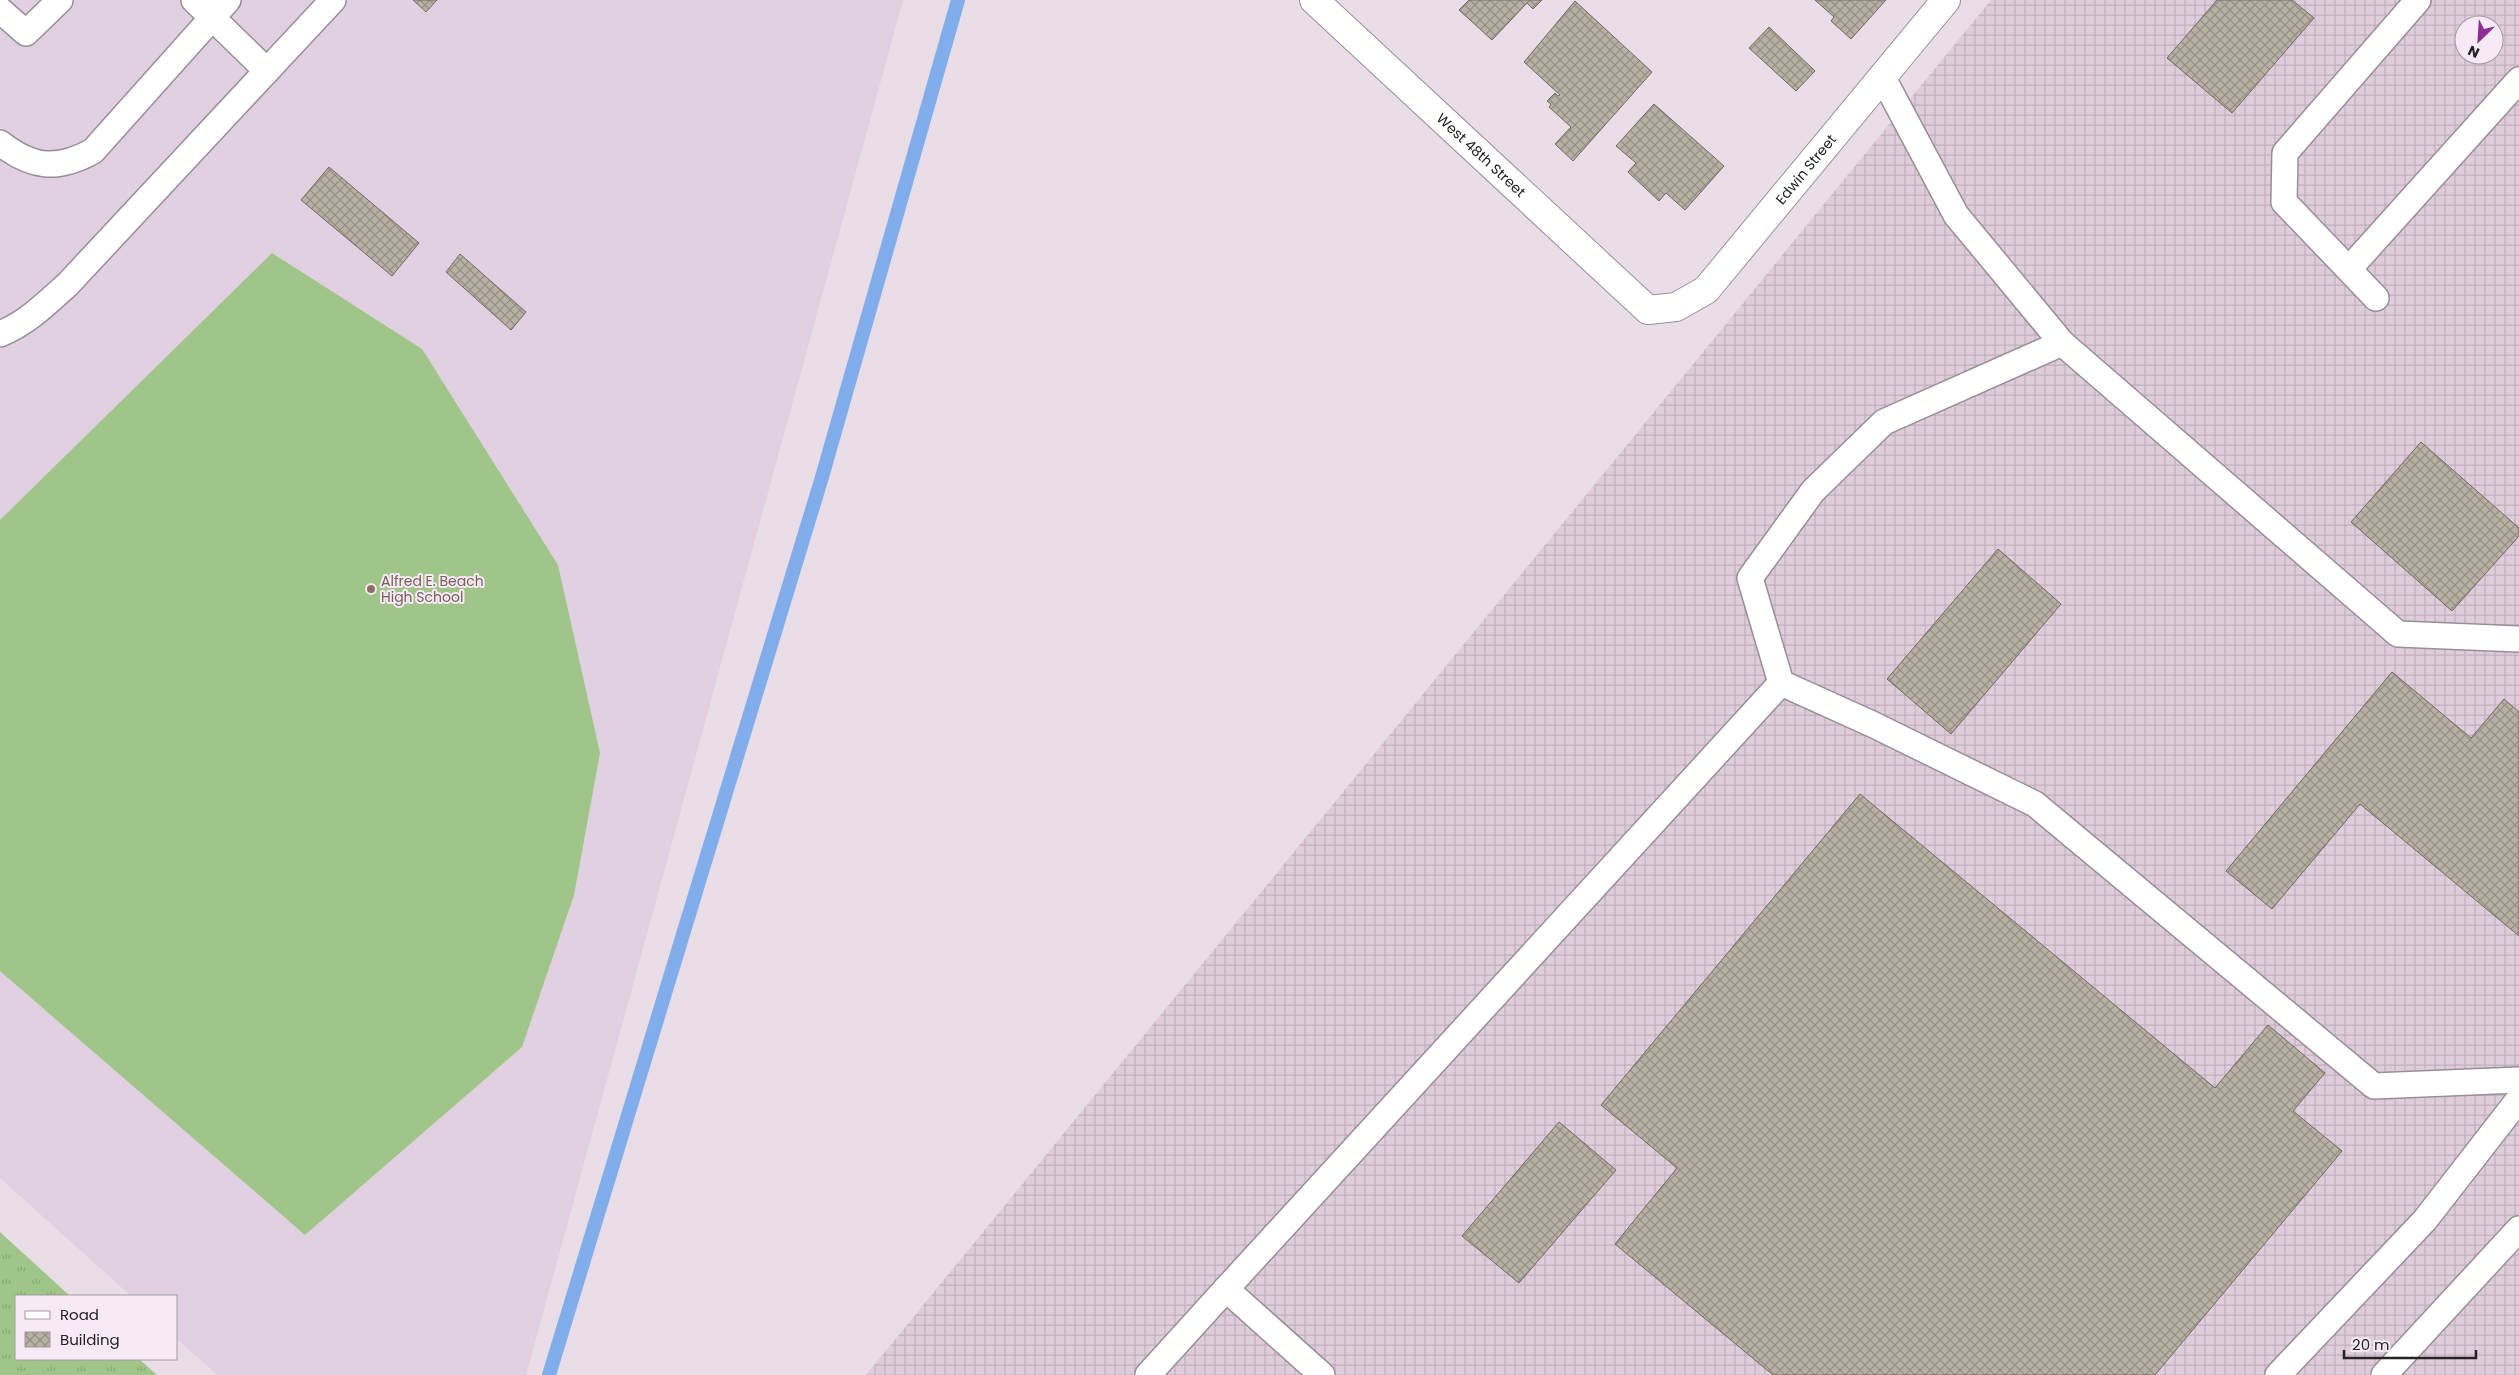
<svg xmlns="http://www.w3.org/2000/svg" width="2519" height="1375" font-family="Poppins,sans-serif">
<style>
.built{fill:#e1d0e1}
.industrial{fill:url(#industrial-grid);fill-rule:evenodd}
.grass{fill:url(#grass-tufts)}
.pitch{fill:#a0c588}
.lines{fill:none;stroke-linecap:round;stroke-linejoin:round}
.stream{stroke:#82adeb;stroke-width:14}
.building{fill:url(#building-cross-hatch);stroke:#726a5f}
.lane-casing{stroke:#988e98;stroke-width:28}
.street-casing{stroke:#988e98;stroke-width:30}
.lane{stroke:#fff;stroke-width:25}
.street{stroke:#fff;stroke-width:28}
.education-dot{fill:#8d6e63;stroke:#f6eaf6;stroke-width:2}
.labels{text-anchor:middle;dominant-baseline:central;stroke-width:4;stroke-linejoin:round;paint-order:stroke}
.street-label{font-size:14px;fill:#252125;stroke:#f6eaf6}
.education-label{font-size:14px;fill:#785e54;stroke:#f6eaf6;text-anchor:start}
</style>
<defs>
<pattern id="industrial-grid" width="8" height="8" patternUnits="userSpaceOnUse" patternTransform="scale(1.25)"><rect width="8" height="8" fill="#e0cddc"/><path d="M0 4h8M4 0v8" fill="none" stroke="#c0b0bd"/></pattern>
<pattern id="grass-tufts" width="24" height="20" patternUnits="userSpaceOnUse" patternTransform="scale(1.25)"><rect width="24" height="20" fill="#a0c588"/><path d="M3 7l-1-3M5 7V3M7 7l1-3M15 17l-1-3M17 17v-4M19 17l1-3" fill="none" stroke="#8aa975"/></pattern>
<pattern id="building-cross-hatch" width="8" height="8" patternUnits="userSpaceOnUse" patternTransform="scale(1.25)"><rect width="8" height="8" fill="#b8b0a4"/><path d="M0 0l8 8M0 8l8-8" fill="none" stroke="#958f85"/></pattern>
</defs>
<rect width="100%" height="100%" fill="#e9dde8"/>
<!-- built -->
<path class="built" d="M0,0H903L526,1375H217L176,1338V1296H131L0,1178Z"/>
<!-- industrial -->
<path class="industrial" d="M1991,0H2519V1375H866ZM2464,25H2494V55H2464Z"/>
<!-- grass -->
<path class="grass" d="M0,1232L70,1296H16V1359H139L157,1375H0Z"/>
<!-- pitch -->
<path class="pitch" d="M272,253L422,349L558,565L600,753L574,895L522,1047L305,1235L0,971V520Z"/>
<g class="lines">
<!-- stream -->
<path class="stream" d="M549,1375L822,477L958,0"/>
</g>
<!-- building -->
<g class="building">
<path d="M413,0H437L426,12Z"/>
<path d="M1469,0H1542L1533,9L1527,3L1492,40L1459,10Z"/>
<path d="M1815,0H1886L1851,39L1831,21L1834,17Z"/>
<path d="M2217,0H2292L2314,18L2232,113L2167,58Z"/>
<path d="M1575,1L1652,72L1573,161L1555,144L1571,127L1549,107L1551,104L1547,101L1555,93L1558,96L1560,95L1524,62Z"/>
<path d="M1769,27L1815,71L1796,91L1749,48Z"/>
<path d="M1654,104L1724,166L1685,210L1666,193L1659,201L1628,172L1636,163L1616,146Z"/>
<path d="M329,167L419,243L392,276L301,200Z"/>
<path d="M460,254L526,312L511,330L446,272Z"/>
<path d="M2421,442L2519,528V536L2452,611L2351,522Z"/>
<path d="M1998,549L2061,604L1951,734L1887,679Z"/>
<path d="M2392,672L2471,738L2504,699L2519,712V936L2360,804L2272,909L2226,871Z"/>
<path d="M1860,794L2215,1088L2268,1025L2325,1073L2293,1111L2342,1151L2155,1375H1773L1615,1244L1677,1168L1601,1105Z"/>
<path d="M1559,1122L1616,1170L1519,1283L1462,1236Z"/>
</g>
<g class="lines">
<defs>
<g id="lane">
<path d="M194,0L267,71"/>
<path d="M0,10L26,33L60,0"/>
<path d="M1882,76L1956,215L2062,343"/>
<path d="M0,143C32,168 57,171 93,151L228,0"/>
<path d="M2349,269L2519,80"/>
<path d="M2376,298L2284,202L2285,153L2418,0"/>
<path d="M0,334C27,323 47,303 68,284L333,0"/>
<path d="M1781,683L1750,578L1813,491L1884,422L2062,343L2398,634L2519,639"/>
<path d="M1148,1375L1226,1289"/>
<path d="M1322,1375L1226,1289L1781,683L1872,724L2035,804L2374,1086L2519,1080"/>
<path d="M2278,1375L2425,1220L2519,1099"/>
<path d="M2384,1375L2519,1229"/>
</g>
<g id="street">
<path id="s1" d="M1314,0L1648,310L1676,307L1706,290L1946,0"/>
</g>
</defs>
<!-- lane casing -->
<use href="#lane" class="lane-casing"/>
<!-- street casing -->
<use href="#street" class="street-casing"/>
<!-- lane -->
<use href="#lane" class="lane"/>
<!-- street -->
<use href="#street" class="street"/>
</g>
<!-- markers -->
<circle class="education-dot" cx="371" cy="589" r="5"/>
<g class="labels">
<!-- street labels -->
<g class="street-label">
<text stroke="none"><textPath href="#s1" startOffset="228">West 48th Street</textPath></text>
<text stroke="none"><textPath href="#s1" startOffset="675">Edwin Street</textPath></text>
</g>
<!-- education labels -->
<g class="education-label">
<text x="381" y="581">Alfred E. Beach<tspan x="381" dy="16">High School</tspan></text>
</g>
</g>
<!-- legend -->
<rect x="15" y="1295" width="162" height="65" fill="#f6eaf6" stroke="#a29aa2"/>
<rect x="25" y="1311" width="25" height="8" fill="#ffffff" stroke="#a29aa2"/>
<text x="60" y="1320" font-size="15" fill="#252125">Road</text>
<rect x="25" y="1332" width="25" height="15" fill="url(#building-cross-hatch)" stroke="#a29aa2"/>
<text x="60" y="1345" font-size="15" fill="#252125">Building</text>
<!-- north arrow -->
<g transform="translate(2479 40) rotate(205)"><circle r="24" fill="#f6eaf6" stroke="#a29aa2"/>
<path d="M0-4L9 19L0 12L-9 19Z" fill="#8d2d96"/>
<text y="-8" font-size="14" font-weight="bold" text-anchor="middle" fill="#252125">N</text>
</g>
<!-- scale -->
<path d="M2344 1350v8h132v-8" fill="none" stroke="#252125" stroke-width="2.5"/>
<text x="2352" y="1350" font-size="15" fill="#252125" stroke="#f6eaf6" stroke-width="4" paint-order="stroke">20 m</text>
</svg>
